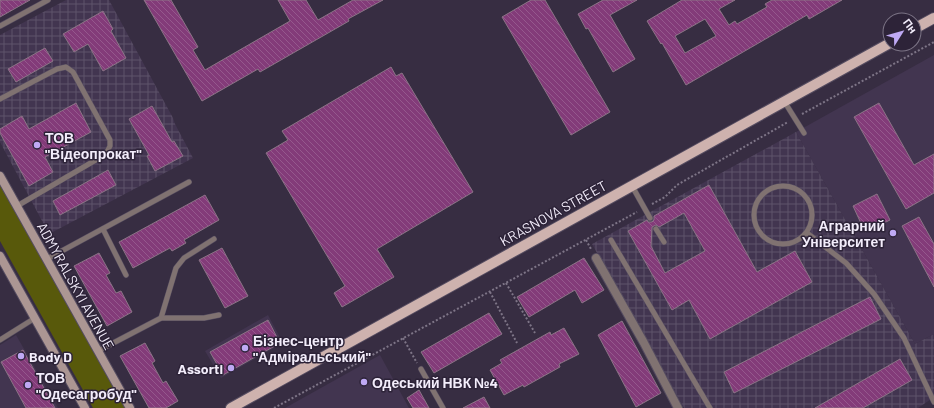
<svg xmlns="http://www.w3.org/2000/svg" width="934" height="408" font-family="Barlow,sans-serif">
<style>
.built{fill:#423550}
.industrial{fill:url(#industrial-grid)}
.green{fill:#58590b}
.building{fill:url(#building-back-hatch);stroke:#8b7486;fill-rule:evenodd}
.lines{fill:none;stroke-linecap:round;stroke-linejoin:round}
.service-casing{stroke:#554c60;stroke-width:6}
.minor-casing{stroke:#554c60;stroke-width:10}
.secondary-casing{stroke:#554c60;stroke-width:10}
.primary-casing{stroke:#554c60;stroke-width:12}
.path{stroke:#7e7587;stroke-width:2;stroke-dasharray:2 2;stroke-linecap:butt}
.service{stroke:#807271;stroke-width:5}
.minor{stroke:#807271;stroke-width:8}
.secondary{stroke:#ac9693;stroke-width:8}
.primary{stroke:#ceb2ae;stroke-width:10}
.poi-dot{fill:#bfa9f4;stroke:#2d2338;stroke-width:1.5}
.labels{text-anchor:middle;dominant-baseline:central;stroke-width:3;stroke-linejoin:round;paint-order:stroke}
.poi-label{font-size:14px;font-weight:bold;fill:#f3edfb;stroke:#2d2338;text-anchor:start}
.street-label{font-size:14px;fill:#f3edfb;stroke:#2d2338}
</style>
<defs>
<pattern id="industrial-grid" width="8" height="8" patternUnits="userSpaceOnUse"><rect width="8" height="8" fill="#423550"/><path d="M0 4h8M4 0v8" fill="none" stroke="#5e536a"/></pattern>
<pattern id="building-back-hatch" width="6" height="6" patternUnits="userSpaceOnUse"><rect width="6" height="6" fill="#833b79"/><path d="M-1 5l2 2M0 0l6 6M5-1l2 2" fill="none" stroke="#95588d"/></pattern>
</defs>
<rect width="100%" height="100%" fill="#372d42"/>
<!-- built -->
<g class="built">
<path d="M934,55V334L915,344L796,132Z"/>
<path d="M268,315L283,343L221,378L205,351Z"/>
<path d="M16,335L58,408H0V345Z"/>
<path d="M380,355L409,408H285Z"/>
</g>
<!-- industrial -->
<g class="industrial">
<path d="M66,0H109L173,118L175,124L193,158L49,234L0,142V35Z"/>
<path d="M796,132L915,344L934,334V397L918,408H684L592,244Z"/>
</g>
<!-- green -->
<path class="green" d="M0,184L126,408H93L0,241Z"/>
<!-- building -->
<g class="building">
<path d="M0,0H30L0,17Z"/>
<path d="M144,0H171L198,47L193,50L205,70L290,21L278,0H306L318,20L353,0H383L348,19L349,21L260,72L258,69L202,101Z"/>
<path d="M531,0H545L610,112L571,135L502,17Z"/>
<path d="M603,0H637L610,15L635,59L613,72L588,28L586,29L578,14Z"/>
<path d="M682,0H735L719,9L729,25L735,21L737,24L767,7L765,4L772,0H842L809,19L807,15L686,85L662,43L661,44L647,21ZM705,19L716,36L685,53L675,36Z"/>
<path d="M103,11L113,29L111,31L126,58L103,71L88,44L74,52L63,34Z"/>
<path d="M45,48L53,61L16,82L8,69Z"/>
<path d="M391,67L396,76L402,73L473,192L377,249L394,277L342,307L334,293L345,286L266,153L288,140L282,131Z"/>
<path d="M76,103L91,132L45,157L53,172L29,186L0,133V129L22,116L29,129Z"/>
<path d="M879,103L914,165L934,154V193L906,209L854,117Z"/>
<path d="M152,106L172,142L174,141L183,156L155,171L147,156L149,155L129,119Z"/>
<path d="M108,170L116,185L60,215L53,201Z"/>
<path d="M709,185L757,272L795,251L812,282L710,339L689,300L672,310L628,231L647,220L648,222H652L654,220V216ZM684,213L705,251L665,273L651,246L652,227L656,225L659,227Z"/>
<path d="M877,194L890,220L865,232L853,206Z"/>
<path d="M205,195L219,220L184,240L186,243L172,251L170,248L133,268L119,242Z"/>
<path d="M919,217L934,244V287L902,226Z"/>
<path d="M222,248L248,296L225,308L199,260Z"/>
<path d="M99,253L110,273L106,275L116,293L121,291L132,312L107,326L74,266Z"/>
<path d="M584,258L604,290L582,303L575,290L529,317L517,297Z"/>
<path d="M870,297L881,319L734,393L724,372Z"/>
<path d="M489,313L502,334L434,373L421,352Z"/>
<path d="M268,320L280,343L223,375L210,352Z"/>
<path d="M622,321L661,393L636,407L598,335Z"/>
<path d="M564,328L579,354L559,364L560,367L524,387L523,385L504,395L490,370L502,363L500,360L550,332L551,335Z"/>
<path d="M145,343L155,361L152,363L163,383L166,381L178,401L166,408H149L120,356Z"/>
<path d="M23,350L55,408H26L1,362Z"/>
<path d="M900,359L912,380L863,408H815Z"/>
<path d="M419,390L429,408H413L407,398Z"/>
<path d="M484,397L490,408H463Z"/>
</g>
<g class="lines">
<defs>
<g id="service">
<path d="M0,26L48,0"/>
<path d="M0,99L57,69L66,67L73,72L110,140V146L106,154L17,206"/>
<path d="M784,101L804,133"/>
<circle cx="783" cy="215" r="29"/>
<path d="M632,186L650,218"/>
<path d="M103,229L126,275"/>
<path d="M656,229L664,242"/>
<path d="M807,233L846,263L874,294L904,338L934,402"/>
<path d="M611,240L710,408"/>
<path d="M47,259L189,182"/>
<path d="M161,318H204L219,315"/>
<path d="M0,340L35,318"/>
<path d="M98,351L161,318L176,268L184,258L214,239"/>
<path d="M421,369L443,408"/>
</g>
<path id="minor" d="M596,258L644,343L678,408"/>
<g id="secondary">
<path d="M0,176L130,408"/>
<path d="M0,256L85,408"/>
</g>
<g id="primary">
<path d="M914,29L934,18"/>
<path d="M231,408L890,43"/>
</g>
</defs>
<!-- service casing -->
<use href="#service" class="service-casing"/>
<!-- minor casing -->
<use href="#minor" class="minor-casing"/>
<!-- secondary casing -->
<use href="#secondary" class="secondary-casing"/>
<!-- primary casing -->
<use href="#primary" class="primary-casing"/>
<!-- path -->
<g class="path">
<path d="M802,114L934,42"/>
<path d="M652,204L665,197L677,185L788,122"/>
<path d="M586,240L591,249"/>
<path d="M506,283L535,333"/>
<path d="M490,292L517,343"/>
<path d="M403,338L417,363"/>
<path d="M274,408L637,212"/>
</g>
<!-- service -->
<use href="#service" class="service"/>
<!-- minor -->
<use href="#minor" class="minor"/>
<!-- secondary -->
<use href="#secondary" class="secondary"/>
<!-- primary -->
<use href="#primary" class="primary"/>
</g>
<!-- markers -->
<g class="poi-dot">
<circle cx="37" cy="145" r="4"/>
<circle cx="893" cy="233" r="4"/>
<circle cx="245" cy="348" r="4"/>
<circle cx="21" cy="356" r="4"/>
<circle cx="231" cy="368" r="4"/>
<circle cx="364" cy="382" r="4"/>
<circle cx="28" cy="385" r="4"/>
</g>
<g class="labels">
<!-- poi labels -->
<g class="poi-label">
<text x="45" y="137">ТОВ<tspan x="45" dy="16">"Відеопрокат"</tspan></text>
<text x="885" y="225" text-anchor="end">Аграрний<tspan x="885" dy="16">Університет</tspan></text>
<text x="253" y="340">Бізнес-центр<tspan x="253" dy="16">"Адміральський"</tspan></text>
<text x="29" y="356">Body D</text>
<text x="223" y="368" text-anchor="end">Assorti</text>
<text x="36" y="377">ТОВ<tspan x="36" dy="16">"Одесагробуд"</tspan></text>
<text x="372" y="382">Одеський НВК №4</text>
</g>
<!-- street labels -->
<g class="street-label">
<text transform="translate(553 213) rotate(-29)">KRASNOVA STREET</text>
<text transform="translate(76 286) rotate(61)">ADMYRALSKYI AVENUE</text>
</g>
</g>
<!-- north arrow -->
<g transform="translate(902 32) rotate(53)"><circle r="19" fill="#2d2338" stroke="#7c7486"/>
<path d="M0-3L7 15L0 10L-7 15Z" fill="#bfa9f4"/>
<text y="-6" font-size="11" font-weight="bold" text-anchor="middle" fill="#f3edfb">Пн</text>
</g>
</svg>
